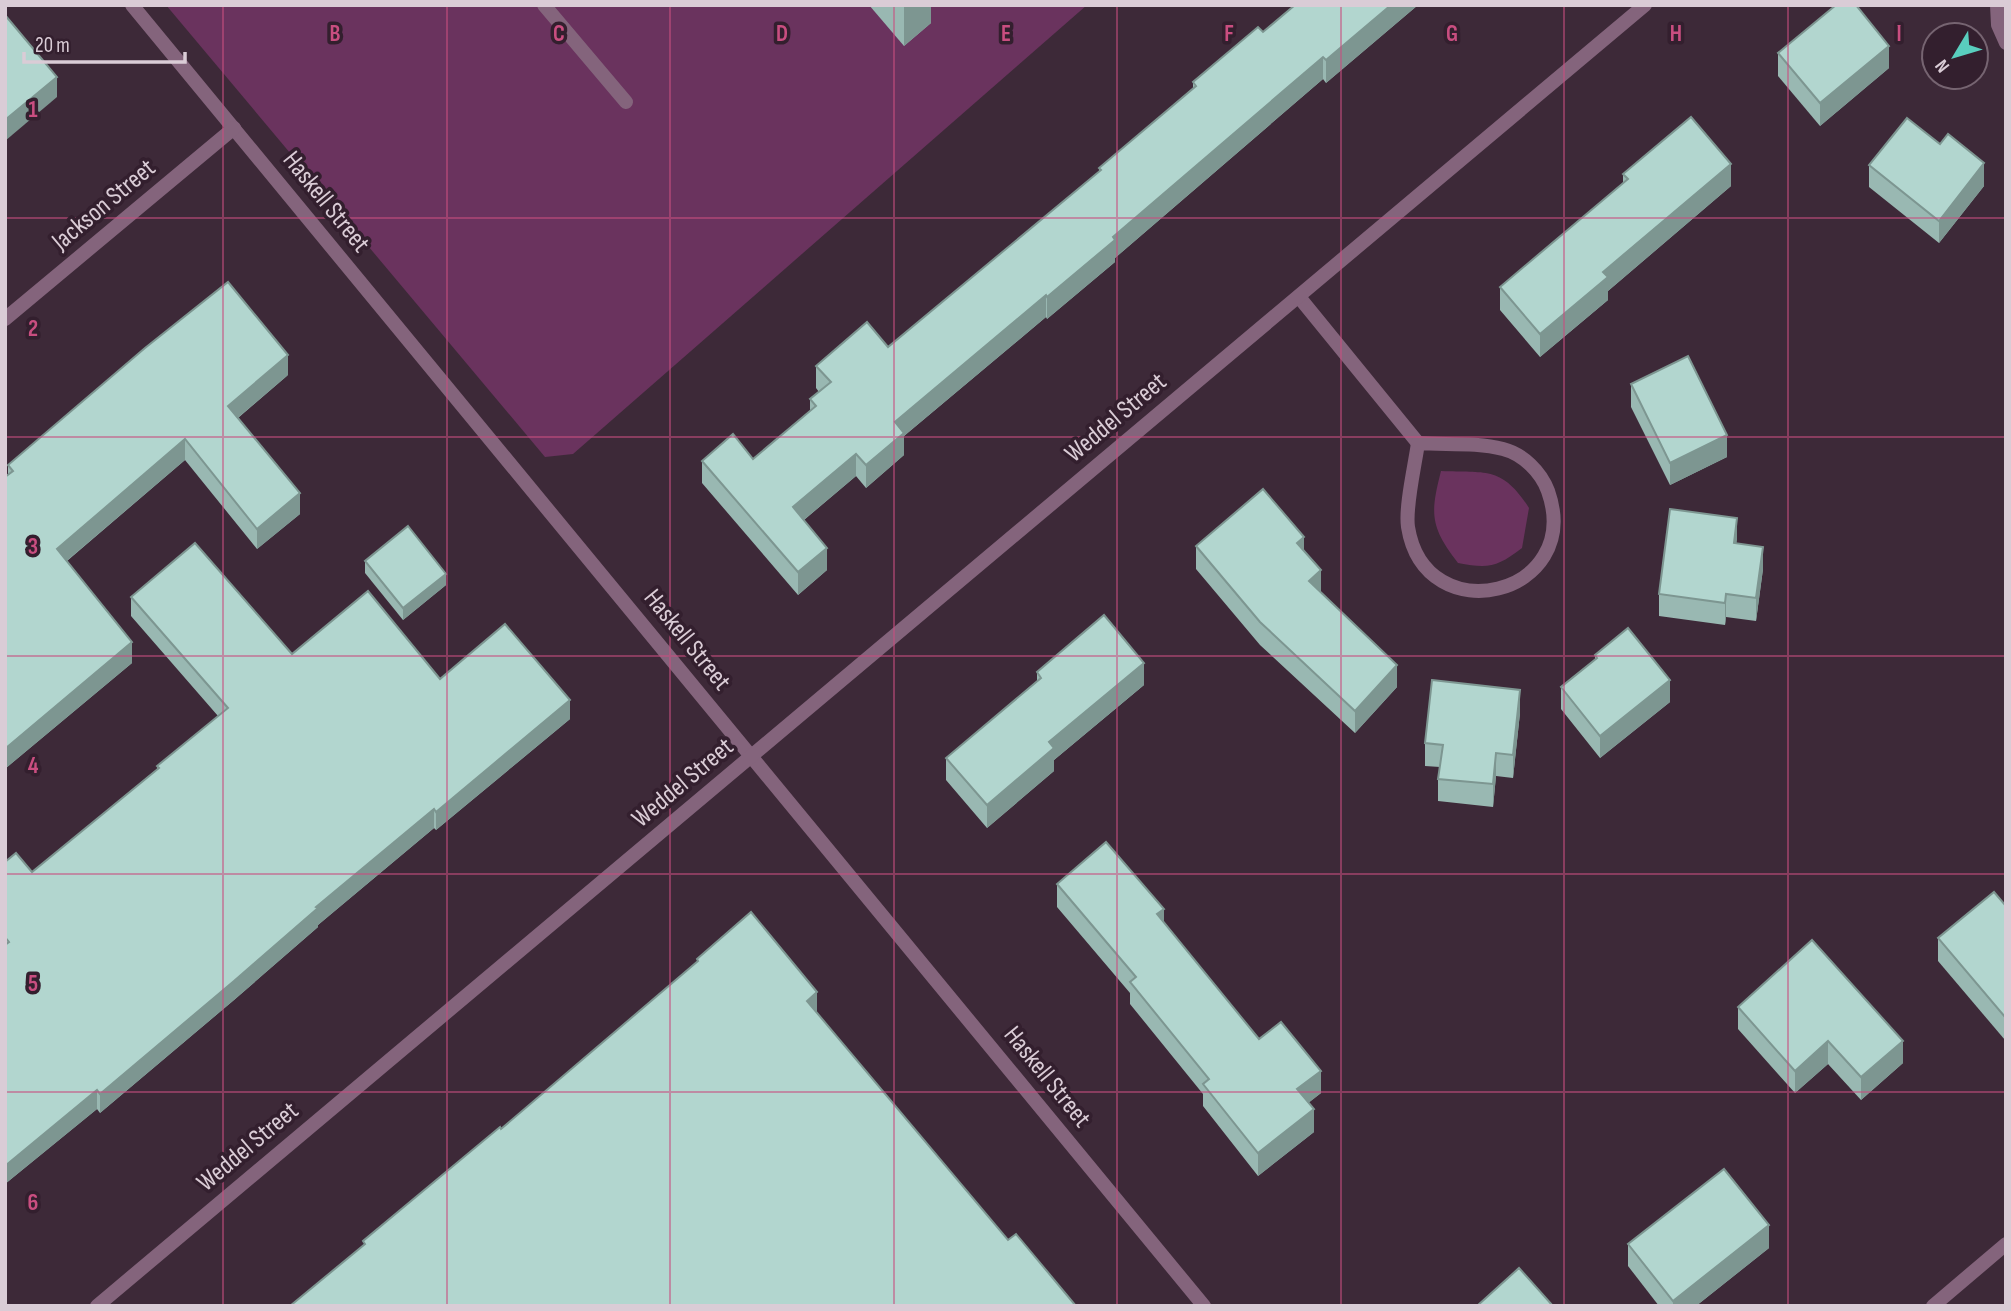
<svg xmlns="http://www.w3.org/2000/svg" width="2011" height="1311" font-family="'Sofia Sans Condensed',sans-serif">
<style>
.green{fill:#6a335e}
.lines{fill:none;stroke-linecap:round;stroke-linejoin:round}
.service{stroke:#84647c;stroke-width:14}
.minor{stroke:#84647c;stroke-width:14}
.wall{fill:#99b8b2}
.shaded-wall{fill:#7d9691}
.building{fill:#b2d6cf;stroke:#7d9691;stroke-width:2}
.grid{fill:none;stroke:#c94e80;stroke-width:2;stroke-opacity:0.55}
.labels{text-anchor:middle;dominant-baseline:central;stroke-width:7;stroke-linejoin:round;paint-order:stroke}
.street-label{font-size:26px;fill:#daccd6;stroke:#331f2e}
.grid-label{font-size:23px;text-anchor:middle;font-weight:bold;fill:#c94e80;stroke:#331f2e;stroke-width:7;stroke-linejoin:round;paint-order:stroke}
</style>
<rect width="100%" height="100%" fill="#3d2938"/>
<!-- green -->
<g class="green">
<path d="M166,5H1087L573,454L545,457Z"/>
<path d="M1441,471C1487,473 1502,466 1529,508L1522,548C1497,567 1489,569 1458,563C1430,527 1430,514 1441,471Z"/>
</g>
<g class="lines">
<!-- service -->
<path class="service" d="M544,5L626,102"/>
<!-- minor -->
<g class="minor">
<path d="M132,5L1204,1306"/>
<path d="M1997,5L1998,25L2006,43"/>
<path d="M1299,297L1418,443"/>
<path d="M5,319L234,128"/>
<path d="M1418,443C1445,445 1476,442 1503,449C1523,454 1541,472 1548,491C1585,596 1425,634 1408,527C1405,507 1415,465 1418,443Z"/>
<path d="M97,1306L1645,5"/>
<path d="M1933,1306L2006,1244"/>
</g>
</g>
<!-- wall -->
<g class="wall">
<path d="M869,5H931V23L904,46Z"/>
<path d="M1295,5H1418L1326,83L1323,79L1115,258V262L1047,319L1046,317L904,436V455L866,488L856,476L804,520L827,570L798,595L702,483V461L753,459L810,411V399L819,392L816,388V366L888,347L1099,172V168L1193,88V82L1263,32Z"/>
<path d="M1778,53L1889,68L1820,126L1778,76Z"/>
<path d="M1869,165L1984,186L1939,243L1869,187Z"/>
<path d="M1623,174L1731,186L1608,291V300L1540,357L1500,310V287L1623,184Z"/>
<path d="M288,375L238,418L300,514L257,549L185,460L67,561L132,663L6,768L5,477L8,474V465Z"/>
<path d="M1631,384L1727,457L1670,485L1631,407Z"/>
<path d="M1736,544L1763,569L1756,621L1726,617L1725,625L1659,616V594Z"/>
<path d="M1196,546L1304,550L1321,593L1397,687L1355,733L1260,645L1196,569Z"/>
<path d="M365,561L446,585L403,620L365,573Z"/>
<path d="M131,597L292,654L440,679L570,719L436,830L434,828L318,925V927L234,1000L100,1113L97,1109L5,1184V862L32,872L157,769V766L218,716L131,616Z"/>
<path d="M1595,655L1670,702L1600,758L1561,709V687L1595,660Z"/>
<path d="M1037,672L1144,685L1054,760V771L987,828L946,780V758L1037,682Z"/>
<path d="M1520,713L1513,778L1496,776L1493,807L1438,801V779L1440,767L1425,766V743Z"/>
<path d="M1057,884L1164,923L1259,1039L1321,1093L1308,1103L1314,1132L1258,1176L1203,1106V1094L1130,1004V993L1057,907Z"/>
<path d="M2006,906L2005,1040L1938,961V938Z"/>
<path d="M1738,1007L1903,1063L1861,1100L1828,1064L1795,1093L1738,1029Z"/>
<path d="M1628,1244L1769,1248L1696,1306H1659L1628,1266Z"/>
</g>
<!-- shaded-wall -->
<g class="shaded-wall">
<path d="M906,5H931V23L904,46V7Z"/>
<path d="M1391,5H1418L1326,83V60Z"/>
<path d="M1889,46V68L1820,126V103Z"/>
<path d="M1323,57V79L1115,258V262L1047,319V297L1113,237Z"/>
<path d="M57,77V97L5,141V120Z"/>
<path d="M1984,163V186L1939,243V221Z"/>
<path d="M1731,164V186L1608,291V300L1540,357V334L1603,272Z"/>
<path d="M1046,295V317L904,436V455L866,488V465L895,422Z"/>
<path d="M288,355V375L228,426V406Z"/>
<path d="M1727,435V457L1670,485V463Z"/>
<path d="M185,439V460L57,569V549Z"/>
<path d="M856,454V476L793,529V507Z"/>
<path d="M300,493V514L257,549V529Z"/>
<path d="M1737,518V540L1734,566V543Z"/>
<path d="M1304,537V559L1297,543Z"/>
<path d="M1763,547V569L1756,621V598Z"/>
<path d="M827,548V570L798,595V572Z"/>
<path d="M1321,570V593L1309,581Z"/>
<path d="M446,574V585L403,620V608Z"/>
<path d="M1726,594V617L1725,625V603Z"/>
<path d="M132,642V663L6,768V748Z"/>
<path d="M1144,663V685L1054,760V771L987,828V805L1049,742Z"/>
<path d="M1397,665V687L1355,733V711Z"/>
<path d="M1670,680V702L1600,758V736Z"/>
<path d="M1520,690V713L1513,778V755Z"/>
<path d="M570,700V719L436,830V812Z"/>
<path d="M1496,753V776L1493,807V784Z"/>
<path d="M434,809V828L318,925V927L234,1000L100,1113V1094L316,907Z"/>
<path d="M1164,909V931L1157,914Z"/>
<path d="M817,992V1011L807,1019V1001Z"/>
<path d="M2006,1016V1039L2005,1040V1017Z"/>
<path d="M1828,1041V1064L1795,1093V1071Z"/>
<path d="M1903,1041V1063L1861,1100V1077Z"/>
<path d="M1321,1071V1093L1297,1112V1089Z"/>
<path d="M97,1090V1109L5,1184V1166Z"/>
<path d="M1314,1109V1132L1258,1176V1153Z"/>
<path d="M1769,1225V1248L1696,1306H1673V1301Z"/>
</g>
<!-- building -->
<g class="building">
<path d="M1295,5H1391L1326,60L1323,57L1113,237L1115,240L1047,297L1046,295L895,422L904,433L866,465L856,454L793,507L827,548L798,572L702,461L733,434L753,459L816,406L810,399L831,382L816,366L867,322L888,347L1101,170L1099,168L1196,86L1193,82L1258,27L1263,32Z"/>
<path d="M1836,5H1856L1889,46L1820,103L1778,53Z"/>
<path d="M5,15L57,77L5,120Z"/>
<path d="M1691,117L1731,164L1603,272L1608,277L1540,334L1500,287L1628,179L1623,174Z"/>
<path d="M1907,118L1940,144L1948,134L1984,163L1939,221L1869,165Z"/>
<path d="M228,282L288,355L228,406L300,493L257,529L185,439L57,549L132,642L6,748L5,477L13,471L8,465L145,348Z"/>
<path d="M1688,356L1727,435L1670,463L1631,384Z"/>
<path d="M1263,489L1304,537L1297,543L1321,570L1309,581L1397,665L1355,711L1260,622L1196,546Z"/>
<path d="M1670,509L1737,518L1734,543L1763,547L1756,598L1726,594L1725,603L1659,594Z"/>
<path d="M408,526L446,574L403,608L365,561Z"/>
<path d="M195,543L292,654L368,591L440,679L505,624L570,700L436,812L434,809L316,907L318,908L234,981L100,1094L97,1090L5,1166V945L9,942L5,937V862L16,853L32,872L159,768L157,766L228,708L131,597Z"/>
<path d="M1104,615L1144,663L1049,742L1054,748L987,805L946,758L1041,678L1037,672Z"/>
<path d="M1628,628L1670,680L1600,736L1561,687L1597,658L1595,655Z"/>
<path d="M1432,680L1520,690L1513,755L1496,753L1493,784L1438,779L1443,745L1425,743Z"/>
<path d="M1106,842L1164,909L1157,914L1259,1039L1281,1022L1321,1071L1297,1089L1314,1109L1258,1153L1203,1084L1209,1079L1130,982L1136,977L1057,884Z"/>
<path d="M1994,892L2006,906V1016L2005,1017L1938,938Z"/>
<path d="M751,912L817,992L807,1001L1008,1240L1016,1234L1076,1306H290L365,1244L363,1241L500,1127L501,1129L698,961L697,959Z"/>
<path d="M1812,940L1903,1041L1861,1077L1828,1041L1795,1071L1738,1007Z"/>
<path d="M1724,1169L1769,1225L1673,1301L1628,1244Z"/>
<path d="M1519,1268L1553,1306H1477Z"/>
</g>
<!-- grid -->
<path class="grid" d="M223,5V1306M447,5V1306M670,5V1306M894,5V1306M1117,5V1306M1341,5V1306M1564,5V1306M1788,5V1306M5,218H2006M5,437H2006M5,656H2006M5,874H2006M5,1092H2006"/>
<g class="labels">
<!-- street labels -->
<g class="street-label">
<text transform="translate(326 202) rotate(51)">Haskell Street</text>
<text transform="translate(104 205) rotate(-40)">Jackson Street</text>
<text transform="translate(1116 418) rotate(-40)">Weddel Street</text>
<text transform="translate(687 640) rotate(51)">Haskell Street</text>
<text transform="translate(683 783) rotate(-40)">Weddel Street</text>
<text transform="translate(1047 1077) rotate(51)">Haskell Street</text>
<text transform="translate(248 1147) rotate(-40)">Weddel Street</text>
</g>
</g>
<g class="grid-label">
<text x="335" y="41">B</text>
<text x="559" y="41">C</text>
<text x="782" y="41">D</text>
<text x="1006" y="41">E</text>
<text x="1229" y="41">F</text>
<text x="1452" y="41">G</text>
<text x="1676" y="41">H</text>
<text x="1899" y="41">I</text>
<text x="33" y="117">1</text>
<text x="33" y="336">2</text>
<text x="33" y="554">3</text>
<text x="33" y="773">4</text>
<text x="33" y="991">5</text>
<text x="33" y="1210">6</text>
</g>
<!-- border -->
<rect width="2011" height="1311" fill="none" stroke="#daccd6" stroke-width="14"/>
<!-- north arrow -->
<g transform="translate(1955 56) rotate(232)"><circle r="33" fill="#331f2e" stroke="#766471" stroke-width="2"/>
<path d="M0-5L12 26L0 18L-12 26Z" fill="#59cebe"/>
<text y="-10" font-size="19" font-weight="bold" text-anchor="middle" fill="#daccd6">N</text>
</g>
<!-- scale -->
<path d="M24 52v10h161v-10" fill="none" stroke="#daccd6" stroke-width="3.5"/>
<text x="35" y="52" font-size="21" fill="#daccd6" stroke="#331f2e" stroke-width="5" paint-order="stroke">20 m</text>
</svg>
